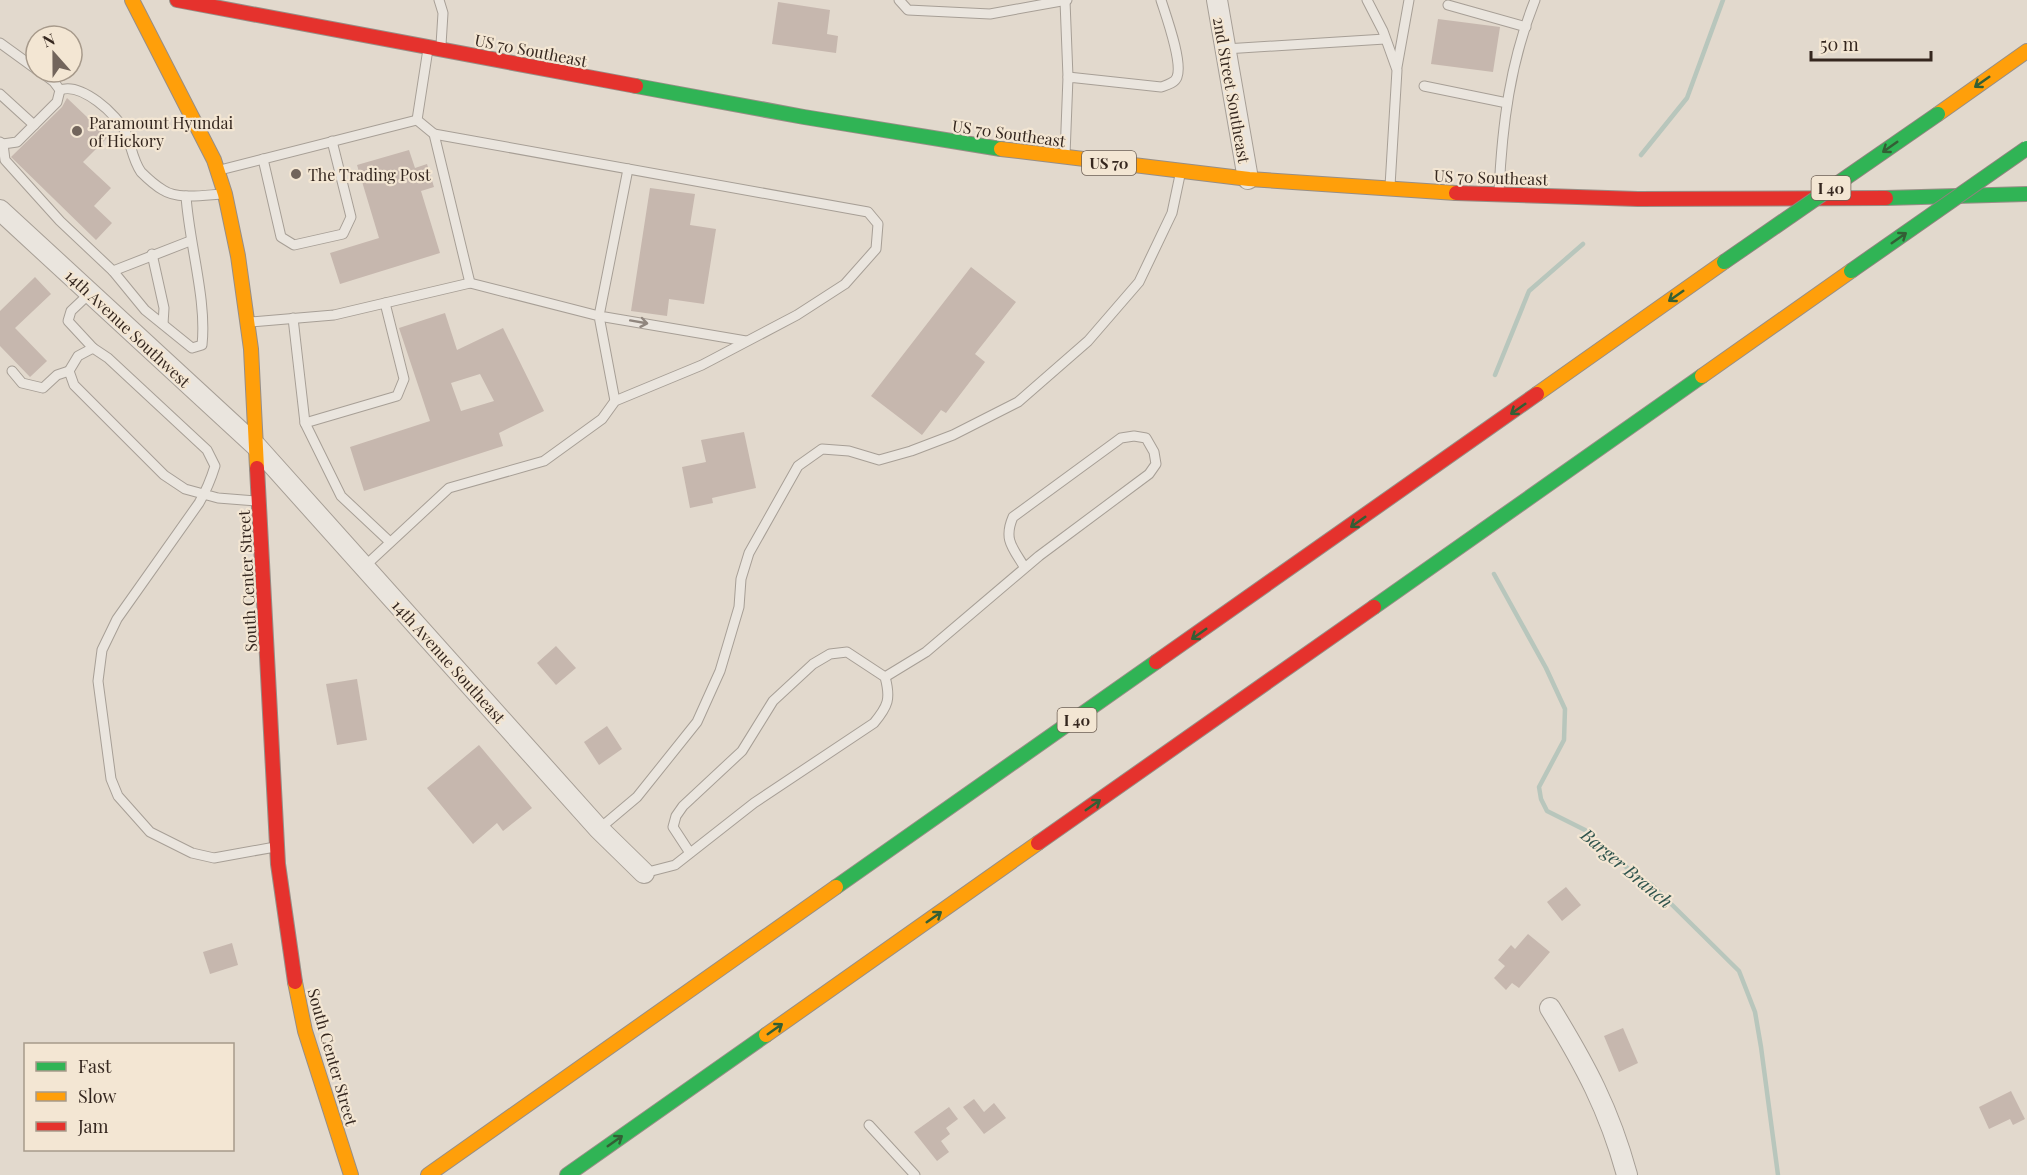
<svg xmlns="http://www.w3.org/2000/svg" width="2027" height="1175" font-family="'Playfair Display',serif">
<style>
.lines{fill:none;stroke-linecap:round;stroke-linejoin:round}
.stream{stroke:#b8c6bc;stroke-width:4.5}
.building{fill:#c6b7ae;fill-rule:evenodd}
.lane-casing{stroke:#a79f96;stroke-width:11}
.street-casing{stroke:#a79f96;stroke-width:22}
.fast-casing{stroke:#978e86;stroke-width:16}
.slow-casing{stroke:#978e86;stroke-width:16}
.jam-casing{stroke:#978e86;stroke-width:16}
.lane{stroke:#eae5de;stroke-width:9}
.street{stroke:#eae5de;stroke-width:20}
.fast{stroke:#30b455;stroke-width:14}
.slow{stroke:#ff9f0a;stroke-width:14}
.jam{stroke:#e5322d;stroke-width:14}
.fast-bridge-casing{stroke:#8d847d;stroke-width:16;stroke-linecap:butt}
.fast-bridge{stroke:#30b455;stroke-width:14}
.oneway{stroke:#335f35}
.oneway2{stroke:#90867e}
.poi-dot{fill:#72655c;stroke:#f3e6d3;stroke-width:2}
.labels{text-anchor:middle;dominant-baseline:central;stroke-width:4.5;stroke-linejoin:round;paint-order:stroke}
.shield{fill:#f3e6d3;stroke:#6e6055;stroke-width:1.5}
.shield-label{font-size:15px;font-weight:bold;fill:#35271f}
.street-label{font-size:16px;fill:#35271f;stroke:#f3e6d3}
.poi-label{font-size:16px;fill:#35271f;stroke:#f3e6d3;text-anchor:start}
.water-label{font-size:18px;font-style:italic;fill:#2f544d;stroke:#f3e6d3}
</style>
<rect width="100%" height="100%" fill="#e2d9cd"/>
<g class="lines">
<!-- stream -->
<g class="stream">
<path d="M1641,155L1687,98L1723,0"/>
<path d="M1495,375L1529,291L1583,244"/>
<path d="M1494,574L1546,668L1565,709L1564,740L1539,787L1541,799L1547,811L1585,830L1634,874L1652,885L1739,971L1755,1012L1761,1047L1778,1175"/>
</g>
</g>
<!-- building -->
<g class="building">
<path d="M778,2L830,10L827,34L838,36L836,53L772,44Z"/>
<path d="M1438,19L1500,27L1493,72L1431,64Z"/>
<path d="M67,98L108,137L83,162L111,188L94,206L112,223L96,240L11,157L62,107Z"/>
<path d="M409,150L415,168L427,164L434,187L421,191L440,253L340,284L330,253L379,238L357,165Z"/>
<path d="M650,188L695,194L690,225L716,229L704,304L669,299L667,316L631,311Z"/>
<path d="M971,267L1016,302L975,354L985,362L946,413L941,410L922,435L871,396Z"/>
<path d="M35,277L51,294L15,328L47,361L30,377L0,346V311Z"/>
<path d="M445,313L457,350L503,328L544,411L499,433L503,446L364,491L350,447L430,421L399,328ZM480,374L494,401L461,411L451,383Z"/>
<path d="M744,432L756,488L712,498L713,503L690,508L682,467L706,462L701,440Z"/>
<path d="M556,646L576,668L556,685L537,663Z"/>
<path d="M357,679L367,740L337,745L326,684Z"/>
<path d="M607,726L622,749L599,765L584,742Z"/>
<path d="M479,745L532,808L503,831L497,823L473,844L427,788Z"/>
<path d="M1566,887L1581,905L1562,921L1547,902Z"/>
<path d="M1528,934L1550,952L1519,988L1512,983L1506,990L1494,978L1505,966L1498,960L1511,945L1515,949Z"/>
<path d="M232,943L238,965L210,974L203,952Z"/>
<path d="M1623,1028L1638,1063L1619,1072L1604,1036Z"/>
<path d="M2011,1091L2025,1119L2013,1125L2010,1119L1989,1129L1979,1107Z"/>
<path d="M974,1099L984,1112L994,1103L1006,1118L984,1134L963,1107Z"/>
<path d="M949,1107L958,1119L946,1128L950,1134L941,1141L949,1152L937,1161L914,1132Z"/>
</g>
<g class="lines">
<defs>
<g id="lane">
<path d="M439,0L443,13L441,45"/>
<path d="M899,0L908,10L990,14L1067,0"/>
<path d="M1367,0L1383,31L1397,70L1390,186"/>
<path d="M1065,1L1068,77"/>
<path d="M1448,5L1526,27"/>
<path d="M0,43L36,69"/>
<path d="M428,49L417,120L434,134L470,283"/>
<path d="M1225,49L1385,39"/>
<path d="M1397,67L1409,0"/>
<path d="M1424,86L1507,103"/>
<path d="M60,90C81,82 117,114 126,133C131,145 133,161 141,172C147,178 156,186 163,190C178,200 205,195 223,194"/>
<path d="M0,94L34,125"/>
<path d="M0,142L3,144L17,142L57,102L60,90L54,82L41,72"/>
<path d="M3,144L5,160L60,221L113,271L145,310L192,348L202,345C207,300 189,243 186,196"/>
<path d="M1065,155L1068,77L1161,87C1167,85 1175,83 1177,77C1183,62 1166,16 1161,0"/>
<path d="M263,159L281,237L294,245L343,234L351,217L332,141"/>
<path d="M628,169L599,316L746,341"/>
<path d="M220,170L417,120"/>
<path d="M1499,192C1502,126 1510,62 1535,0"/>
<path d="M152,254L164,308L163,324"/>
<path d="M113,271L190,241"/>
<path d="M90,293L71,311L68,321L93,348"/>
<path d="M293,318L305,423L341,496L390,542"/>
<path d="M250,322L334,315L470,283L599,316L615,401"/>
<path d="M12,371L22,383L43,388L57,375L69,371"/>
<path d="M305,423L397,396L404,379L385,303"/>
<path d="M257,501L218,498L185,489L164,475L74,385L69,371L78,356L93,348L108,358L207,450L215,466C211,479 206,491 199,503L117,619L102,650L98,681L111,779L118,796L150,832L192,853L214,858L275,847"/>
<path d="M365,566L449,488L544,461L602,419L615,401L702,365L797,315L845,284L876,249L878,224L868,212L434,134"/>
<path d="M885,677L926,652L1039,556L1149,474L1156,464L1154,452L1146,438L1134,436L1121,438L1013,517C1003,540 1013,548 1025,568"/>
<path d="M599,829L637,797L697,722L720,671L739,607L741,579L749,553L798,466L822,449L849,451L879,460L911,451L953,435L1018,402L1088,341L1139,282L1172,213L1180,175"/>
<path d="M644,873L675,865L754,803L874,723C888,706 891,699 885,677L847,652L830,654L813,664L773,701L742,751L683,806L676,816L673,827L690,853"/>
<path d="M869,1125L915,1175"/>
</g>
<g id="street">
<path d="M1217,0L1248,179"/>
<path d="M0,210L256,446L599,829L644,873"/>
<path d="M1550,1008C1585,1065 1609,1109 1627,1175"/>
</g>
<g id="fast">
<path d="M636,86L804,117L1001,149"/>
<path d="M1886,198L2027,194"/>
<path d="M1374,607L1702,376"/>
<path d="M836,887L1156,662"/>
<path d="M567,1175L766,1035"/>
</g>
<g id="slow">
<path d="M132,0L214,160L225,194L238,256L251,349L257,468"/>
<path d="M1938,114L2027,51"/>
<path d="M1001,149L1249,179L1456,193"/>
<path d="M1702,376L1851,271"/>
<path d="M1537,394L1724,262"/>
<path d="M295,982L305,1031L351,1175"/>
<path d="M766,1035L1038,843"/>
<path d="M428,1175L836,887"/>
</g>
<g id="jam">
<path d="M177,0L636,86"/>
<path d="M1456,193L1638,199L1886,198"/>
<path d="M257,468L278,864L295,982"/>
<path d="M1156,662L1537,394"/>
<path d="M1038,843L1374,607"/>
</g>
</defs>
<!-- lane casing -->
<use href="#lane" class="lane-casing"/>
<!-- street casing -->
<use href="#street" class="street-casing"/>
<!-- fast casing -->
<use href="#fast" class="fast-casing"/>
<!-- slow casing -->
<use href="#slow" class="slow-casing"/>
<!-- jam casing -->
<use href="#jam" class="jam-casing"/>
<!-- lane -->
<use href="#lane" class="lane"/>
<!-- street -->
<use href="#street" class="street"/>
<!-- fast -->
<use href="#fast" class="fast"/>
<!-- slow -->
<use href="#slow" class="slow"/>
<!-- jam -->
<use href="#jam" class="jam"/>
<defs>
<g id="fast-bridge">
<path d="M1724,262L1938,114"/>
<path d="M1851,271L2027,148"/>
</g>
</defs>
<!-- fast-bridge casing -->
<use href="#fast-bridge" class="fast-bridge-casing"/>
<!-- fast-bridge -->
<use href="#fast-bridge" class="fast-bridge"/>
</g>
<!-- one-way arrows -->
<defs><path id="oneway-shaft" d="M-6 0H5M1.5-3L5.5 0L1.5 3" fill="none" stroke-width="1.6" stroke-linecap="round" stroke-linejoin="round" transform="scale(1.5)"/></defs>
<g class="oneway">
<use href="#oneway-shaft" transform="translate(1982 82) rotate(145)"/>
<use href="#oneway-shaft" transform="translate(1890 147) rotate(145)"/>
<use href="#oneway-shaft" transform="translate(1899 238) rotate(-35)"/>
<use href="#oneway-shaft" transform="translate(1676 296) rotate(145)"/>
<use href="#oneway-shaft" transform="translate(1518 409) rotate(145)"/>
<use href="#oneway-shaft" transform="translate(1358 522) rotate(145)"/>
<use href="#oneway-shaft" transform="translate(1199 634) rotate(145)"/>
<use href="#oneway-shaft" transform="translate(1093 805) rotate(-35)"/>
<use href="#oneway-shaft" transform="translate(934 917) rotate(-35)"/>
<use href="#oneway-shaft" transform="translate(775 1029) rotate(-35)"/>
<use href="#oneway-shaft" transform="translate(615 1141) rotate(-35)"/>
</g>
<use class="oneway2" href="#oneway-shaft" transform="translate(639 322) rotate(10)"/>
<!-- markers -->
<g class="poi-dot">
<circle cx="77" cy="131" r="6"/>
<circle cx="296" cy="174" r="6"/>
</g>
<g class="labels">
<!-- shield labels -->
<g class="shield">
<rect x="1082" y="151" width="54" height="24" rx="4.5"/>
<rect x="1811.5" y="176" width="39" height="24" rx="4.5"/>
<rect x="1057.5" y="708" width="39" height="24" rx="4.5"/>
</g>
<g class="shield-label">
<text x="1109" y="163">US 70</text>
<text x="1831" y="188">I 40</text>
<text x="1077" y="720">I 40</text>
</g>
<!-- street labels -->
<g class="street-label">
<text transform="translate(531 50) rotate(11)">US 70 Southeast</text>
<text transform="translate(1232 90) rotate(80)">2nd Street Southeast</text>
<text transform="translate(1009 133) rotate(8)">US 70 Southeast</text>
<text transform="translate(1491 177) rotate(2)">US 70 Southeast</text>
<text transform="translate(128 328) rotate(43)">14th Avenue Southwest</text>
<text transform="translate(247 581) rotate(-93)">South Center Street</text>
<text transform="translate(449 661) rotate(48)">14th Avenue Southeast</text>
<text transform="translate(333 1057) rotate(74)">South Center Street</text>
</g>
<!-- poi labels -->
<g class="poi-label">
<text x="89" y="122">Paramount Hyundai<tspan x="89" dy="18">of Hickory</tspan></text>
<text x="308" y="174">The Trading Post</text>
</g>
<!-- water labels -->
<g class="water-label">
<text transform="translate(1627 868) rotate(40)">Barger Branch</text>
</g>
</g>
<!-- legend -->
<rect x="24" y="1043" width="210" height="108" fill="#f3e6d3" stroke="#a79a8b" stroke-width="1.5"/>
<rect x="36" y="1062" width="30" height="9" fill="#30b455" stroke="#a79a8b" stroke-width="1.5"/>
<text x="78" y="1073" font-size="18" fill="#35271f">Fast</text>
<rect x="36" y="1092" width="30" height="9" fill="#ff9f0a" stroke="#a79a8b" stroke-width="1.5"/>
<text x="78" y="1103" font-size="18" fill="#35271f">Slow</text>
<rect x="36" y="1122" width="30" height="9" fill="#e5322d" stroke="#a79a8b" stroke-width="1.5"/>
<text x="78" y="1133" font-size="18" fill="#35271f">Jam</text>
<!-- north arrow -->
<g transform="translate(54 54) rotate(339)"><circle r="28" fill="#f3e6d3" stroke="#a79a8b" stroke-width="1.5"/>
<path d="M0-4.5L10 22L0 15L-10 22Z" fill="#72655c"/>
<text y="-9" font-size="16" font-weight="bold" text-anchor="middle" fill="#35271f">N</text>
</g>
<!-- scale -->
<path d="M1811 51v9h120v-9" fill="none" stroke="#35271f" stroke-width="3"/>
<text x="1820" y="51" font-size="18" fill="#35271f" stroke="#f3e6d3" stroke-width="4.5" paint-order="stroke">50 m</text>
</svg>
